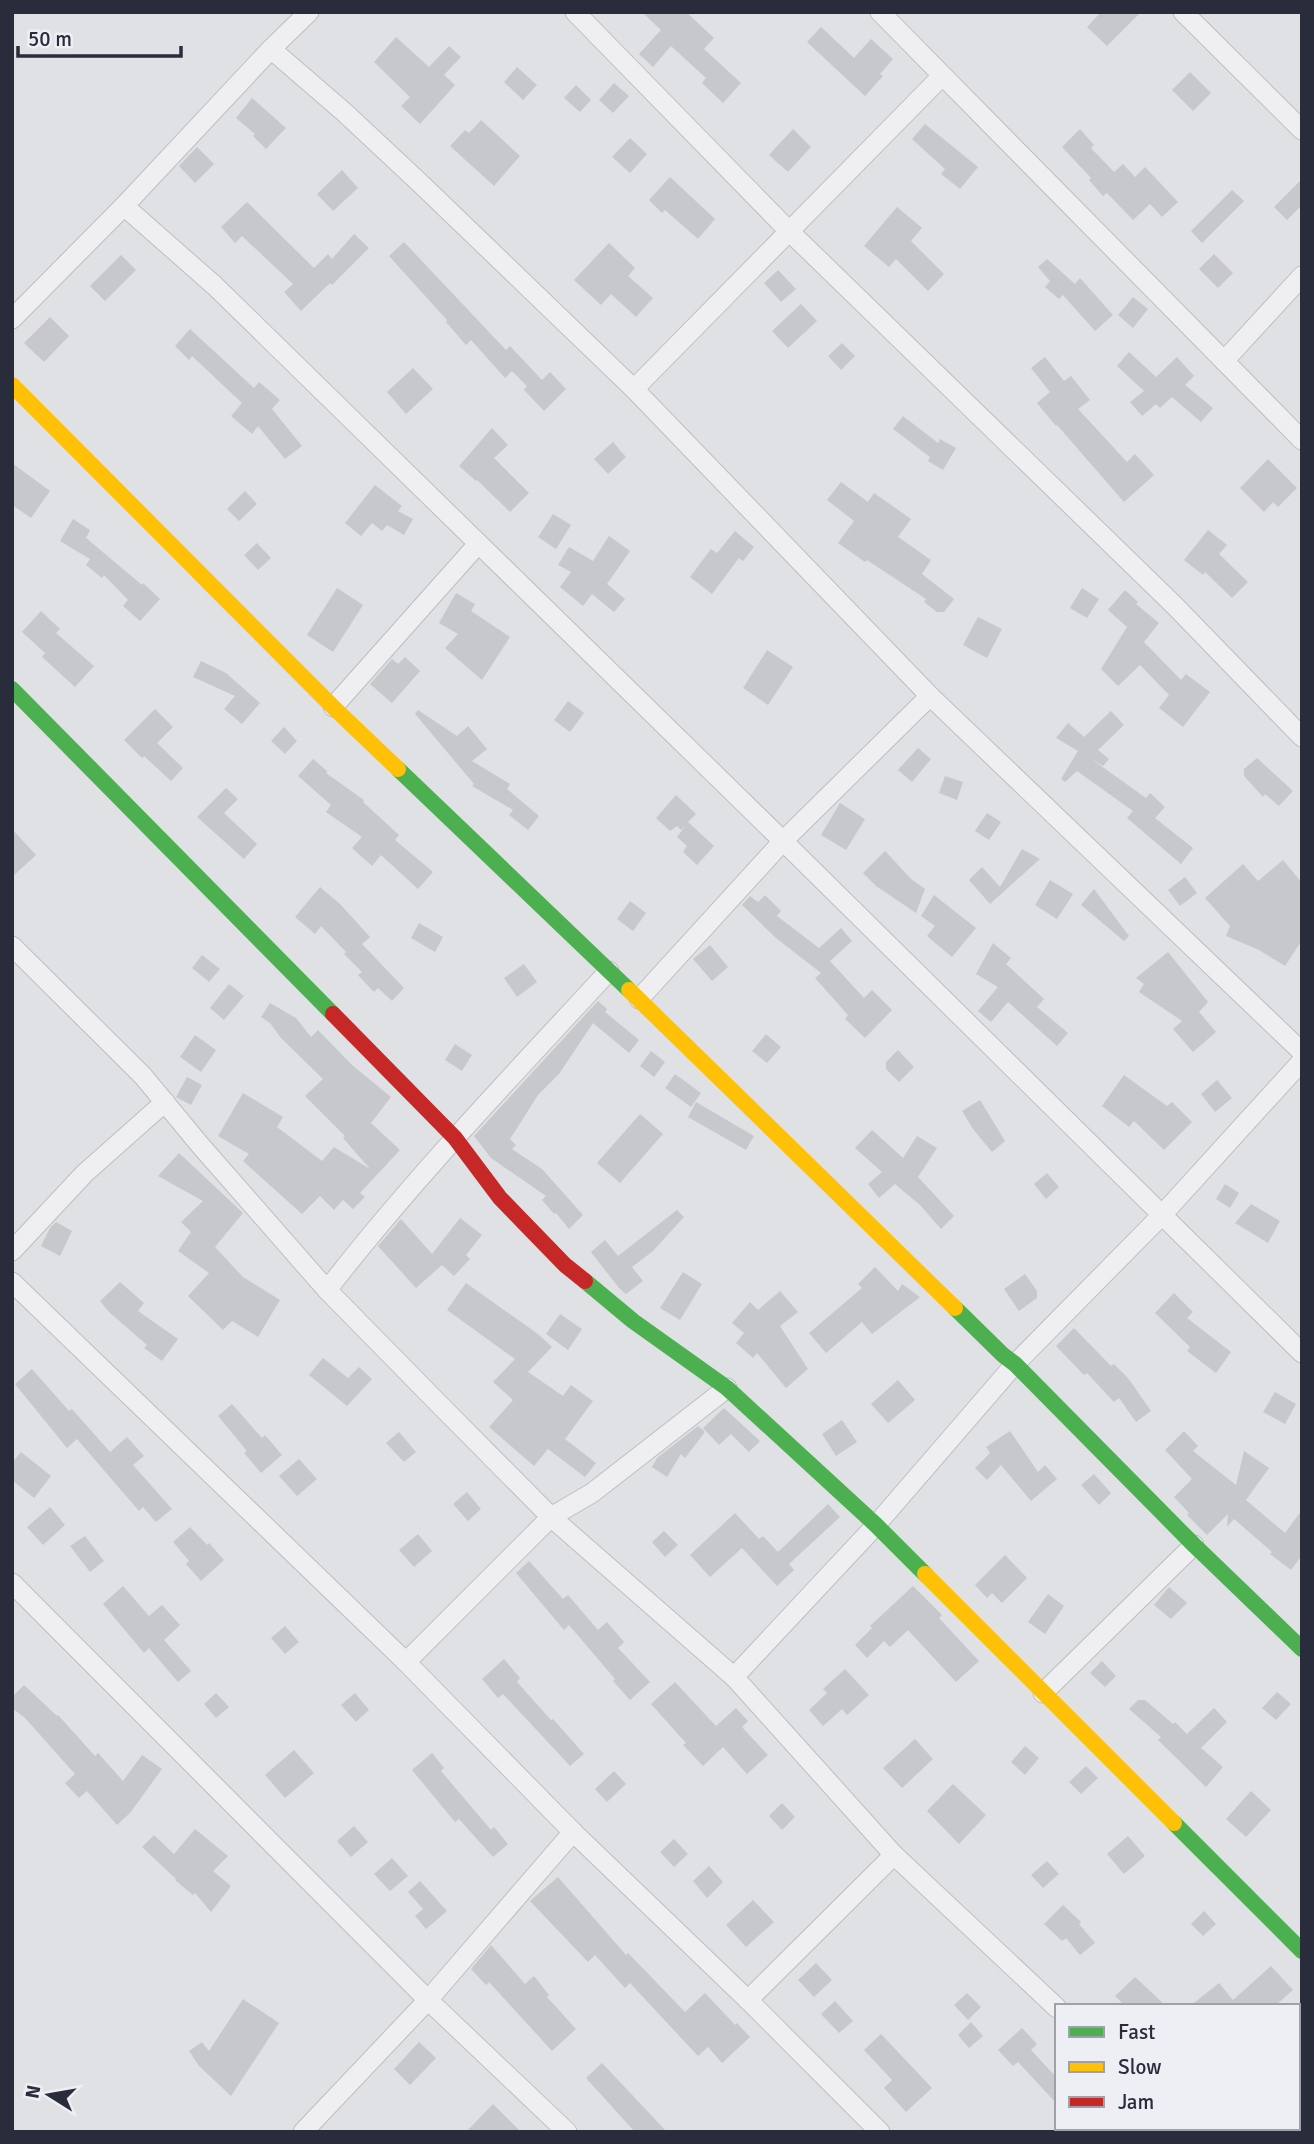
<svg xmlns="http://www.w3.org/2000/svg" width="1314" height="2144" font-family="Signika,sans-serif">
<style>
.building{fill:#c7c8cc}
.lines{fill:none;stroke-linecap:round;stroke-linejoin:round}
.street-casing{stroke:#bdbec1;stroke-width:21}
.street{stroke:#efeff1;stroke-width:19}
.fast{stroke:#4caf50;stroke-width:16}
.slow{stroke:#ffc107;stroke-width:16}
.jam{stroke:#c62828;stroke-width:16}
</style>
<rect width="100%" height="100%" fill="#e0e1e4"/>
<!-- building -->
<g class="building">
<path d="M642,12H686L714,38L704,49L741,83L723,103L702,83L706,78L671,46L653,67L639,54L661,30Z"/>
<path d="M1101,12H1141L1107,46L1087,27Z"/>
<path d="M821,27L854,58L871,39L893,59L880,74L883,76L865,96L807,42Z"/>
<path d="M396,37L429,67L449,46L461,57L444,75L455,85L420,124L401,106L410,97L374,62Z"/>
<path d="M517,67L537,85L523,100L504,82Z"/>
<path d="M1190,72L1211,93L1193,111L1172,90Z"/>
<path d="M614,83L629,96L613,113L599,100Z"/>
<path d="M576,85L591,100L580,112L564,98Z"/>
<path d="M252,98L286,128L266,149L253,136L255,134L236,118Z"/>
<path d="M481,120L520,156L494,186L450,146L465,130L469,133Z"/>
<path d="M925,124L978,167L960,189L941,174L945,169L912,139Z"/>
<path d="M793,129L811,147L788,172L769,155Z"/>
<path d="M1080,129L1094,145L1091,148L1114,172L1123,164L1135,177L1145,167L1178,202L1162,217L1150,204L1133,220L1107,193L1103,196L1089,180L1091,178L1062,147Z"/>
<path d="M630,138L647,154L630,173L612,157Z"/>
<path d="M197,147L214,164L195,183L179,166Z"/>
<path d="M342,170L358,188L333,211L317,194Z"/>
<path d="M670,177L715,219L698,239L665,210L662,213L649,200Z"/>
<path d="M1302,179V205L1287,220L1274,207Z"/>
<path d="M1232,190L1244,201L1202,243L1191,231Z"/>
<path d="M247,202L314,268L328,254L332,259L354,234L369,248L332,285L330,283L301,311L284,292L293,284L242,236L235,243L221,227Z"/>
<path d="M897,207L922,228L911,241L944,274L928,291L896,259L889,267L864,246Z"/>
<path d="M404,242L506,350L510,346L542,380L550,372L566,389L544,411L524,390L527,386L512,371L505,378L471,340L466,345L446,322L447,320L389,256Z"/>
<path d="M609,243L635,268L628,276L653,298L636,317L611,294L601,305L574,280Z"/>
<path d="M1214,254L1233,273L1218,288L1199,269Z"/>
<path d="M121,255L136,270L105,301L90,286Z"/>
<path d="M1047,259L1075,284L1080,278L1113,315L1095,331L1063,295L1059,299L1045,287L1050,281L1038,267Z"/>
<path d="M778,270L796,289L781,302L764,283Z"/>
<path d="M1133,297L1148,309L1133,328L1118,315Z"/>
<path d="M801,304L817,321L788,348L772,331Z"/>
<path d="M50,317L69,336L44,362L24,343Z"/>
<path d="M190,329L254,388L259,382L280,400L272,409L302,446L285,459L258,426L252,434L231,416L242,403L192,356L189,360L175,346Z"/>
<path d="M842,343L855,356L841,370L828,356Z"/>
<path d="M1129,352L1156,377L1177,357L1194,376L1185,385L1213,408L1201,422L1172,397L1160,408L1156,404L1142,416L1130,402L1144,391L1117,366Z"/>
<path d="M1045,357L1064,381L1071,376L1090,400L1078,409L1127,462L1135,454L1154,475L1124,502L1057,425L1056,426L1037,403L1050,392L1031,368Z"/>
<path d="M413,368L433,389L406,414L387,392Z"/>
<path d="M903,416L938,443L940,439L956,448L943,470L928,461L930,457L893,429Z"/>
<path d="M492,428L508,445L494,458L529,493L510,512L477,480L476,481L459,466Z"/>
<path d="M613,442L626,457L608,474L594,459Z"/>
<path d="M1268,459L1297,488L1278,507L1273,502L1264,512L1240,488Z"/>
<path d="M12,463L50,491L31,518L12,505Z"/>
<path d="M841,482L868,502L874,493L911,519L898,537L931,560L922,574L954,599L944,612H937L924,602L926,599L867,560L865,562L838,543L854,521L827,500Z"/>
<path d="M375,485L402,506L398,511L413,519L404,535L387,525L382,531L372,523L361,536L345,523Z"/>
<path d="M245,491L257,504L239,521L227,509Z"/>
<path d="M553,514L571,525L556,549L538,537Z"/>
<path d="M73,519L90,530L86,538L142,585L143,583L160,599L140,621L123,606L128,600L104,575L102,578L86,565L90,559L60,541Z"/>
<path d="M1208,530L1227,545L1219,554L1248,582L1232,598L1205,572L1203,575L1184,560Z"/>
<path d="M735,531L754,547L743,561L739,558L712,594L690,577L711,549L717,553Z"/>
<path d="M609,536L630,551L607,584L625,599L614,612L592,594L583,606L560,587L571,572L558,565L569,547L593,561Z"/>
<path d="M257,543L271,558L258,570L244,555Z"/>
<path d="M337,588L363,605L333,652L307,635Z"/>
<path d="M1082,588L1099,599L1087,618L1070,608Z"/>
<path d="M1125,590L1138,602L1136,604L1159,623L1144,642L1181,680L1186,674L1210,692L1183,727L1159,708L1169,695L1140,665L1118,686L1101,669L1127,627L1108,610Z"/>
<path d="M456,593L475,604L471,611L510,637L482,680L445,648L458,634L439,623Z"/>
<path d="M41,611L60,629L56,633L94,666L75,687L42,657L45,653L22,632Z"/>
<path d="M978,617L1002,629L987,658L963,645Z"/>
<path d="M767,650L793,667L768,705L743,688Z"/>
<path d="M405,657L420,671L392,703L370,684L392,659L398,664Z"/>
<path d="M201,661L226,673L260,703L242,724L224,709L235,696L193,677Z"/>
<path d="M568,701L584,713L570,732L554,720Z"/>
<path d="M155,709L173,727L157,743L183,768L171,781L144,756L142,758L124,740Z"/>
<path d="M418,710L457,736L468,726L487,749L472,761L510,784L507,789L539,816L528,830L509,815L513,810L472,786L474,784L415,714Z"/>
<path d="M1111,711L1124,725L1098,750L1109,759L1103,766L1090,758L1146,798L1150,793L1165,807L1155,818L1193,848L1181,864L1127,818L1133,811L1077,771L1065,782L1061,779L1078,751L1056,738L1068,723L1084,737Z"/>
<path d="M284,727L297,741L285,754L271,741Z"/>
<path d="M918,748L931,759L912,782L898,770Z"/>
<path d="M1257,758L1293,791L1279,806L1265,794L1263,797L1244,776V769Z"/>
<path d="M313,759L327,771L326,773L364,800L363,802L399,835L395,840L433,872L418,889L381,855L372,866L352,848L362,837L326,812L331,805L298,776Z"/>
<path d="M945,776L963,782L957,800L939,793Z"/>
<path d="M226,788L238,799L224,813L257,844L244,859L197,817Z"/>
<path d="M676,795L696,814L688,822L714,846L697,865L683,852L687,846L677,837L686,825L681,830L677,826L670,831L656,818Z"/>
<path d="M840,803L865,819L846,850L821,835Z"/>
<path d="M987,813L1001,822L989,840L975,831Z"/>
<path d="M12,829L36,855L12,877Z"/>
<path d="M1022,849L1040,859L990,904L969,880L982,867L1000,887Z"/>
<path d="M885,851L911,879L925,889L916,913L876,886L863,873Z"/>
<path d="M1283,860L1302,883V940L1285,966L1259,950L1226,936L1230,926L1205,898L1243,864L1258,881Z"/>
<path d="M1185,877L1197,893L1180,906L1168,890Z"/>
<path d="M1050,880L1073,894L1057,919L1035,905Z"/>
<path d="M320,887L340,904L370,937L362,944L404,988L392,1001L378,988L374,992L358,975L362,972L344,954L346,952L321,926L315,934L295,917Z"/>
<path d="M1094,889L1129,936L1124,941L1081,905Z"/>
<path d="M765,895L781,911L777,916L819,948L841,928L852,941L830,961L864,998L872,990L892,1010L865,1038L845,1019L848,1015L815,978L821,973L776,938L742,905L750,896L758,902Z"/>
<path d="M934,895L976,928L952,957L927,936L935,926L921,916Z"/>
<path d="M630,901L646,913L633,931L617,919Z"/>
<path d="M419,923L443,937L435,952L411,938Z"/>
<path d="M993,943L1011,958L1006,964L1044,999L1037,1007L1068,1033L1057,1046L1008,1002L991,1022L978,1011L998,987L976,974Z"/>
<path d="M710,945L728,967L712,981L693,959Z"/>
<path d="M1168,952L1208,1002L1199,1012L1216,1032L1193,1052L1173,1029L1182,1021L1139,992L1144,984L1136,978Z"/>
<path d="M202,955L220,969L209,982L192,968Z"/>
<path d="M524,964L537,982L517,997L504,978Z"/>
<path d="M229,984L244,996L224,1020L210,1008Z"/>
<path d="M598,1001L607,1009L605,1012L639,1040L629,1053L593,1023L559,1074L538,1095L510,1139L516,1145L512,1149L542,1169L583,1215L569,1229L556,1213L554,1214L542,1200L546,1196L491,1158L474,1136Z"/>
<path d="M270,1003L296,1018L311,1037L318,1030L352,1065L391,1097L371,1123L400,1150L360,1193L365,1197L353,1209L343,1200L334,1210L320,1196L302,1214L243,1161L249,1154L218,1136L243,1093L283,1117L277,1127L322,1161L334,1147L370,1169L343,1138L345,1136L305,1096L323,1079L281,1038L270,1023L261,1017Z"/>
<path d="M766,1034L781,1047L767,1063L752,1051Z"/>
<path d="M195,1035L216,1050L201,1072L180,1057Z"/>
<path d="M455,1044L472,1055L462,1071L445,1060Z"/>
<path d="M898,1050L914,1067L899,1082L886,1069V1062Z"/>
<path d="M651,1051L665,1062L654,1077L640,1066Z"/>
<path d="M675,1074L701,1093L691,1107L665,1088Z"/>
<path d="M1124,1075L1167,1106L1172,1102L1192,1122L1164,1150L1134,1121L1129,1127L1102,1106Z"/>
<path d="M187,1077L202,1085L191,1105L176,1097Z"/>
<path d="M1217,1080L1232,1098L1215,1112L1201,1094Z"/>
<path d="M980,1100L1005,1141L992,1152L973,1129L962,1111Z"/>
<path d="M696,1102L754,1136L746,1150L688,1117Z"/>
<path d="M640,1114L663,1134L620,1183L597,1163Z"/>
<path d="M872,1130L903,1158L917,1136L937,1148L918,1177L954,1216L941,1229L920,1205L895,1184L879,1198L868,1184L882,1172L855,1148Z"/>
<path d="M179,1153L243,1213L215,1247L243,1277L280,1300L258,1337L232,1321L223,1330L188,1296L209,1273L178,1251L191,1232L181,1222L203,1201L158,1176Z"/>
<path d="M1047,1173L1059,1187L1046,1199L1034,1184Z"/>
<path d="M1225,1184L1239,1193L1230,1208L1216,1199Z"/>
<path d="M1251,1204L1280,1221L1268,1243L1235,1223Z"/>
<path d="M677,1210L684,1217L653,1251L632,1267L643,1281L626,1294L619,1288L591,1252L605,1240L618,1256Z"/>
<path d="M460,1218L482,1235L466,1255L470,1259L454,1276L442,1265L416,1288L378,1246L401,1219L432,1254Z"/>
<path d="M56,1222L72,1231L60,1256L41,1246L50,1228Z"/>
<path d="M875,1267L898,1291L902,1284L920,1297L872,1334L862,1322L826,1353L809,1333L862,1288L858,1284Z"/>
<path d="M683,1272L702,1284L680,1320L660,1308Z"/>
<path d="M1025,1274L1037,1291V1298L1019,1311L1004,1289Z"/>
<path d="M120,1282L144,1303L138,1311L178,1339L162,1361L144,1348L147,1345L109,1312L100,1301Z"/>
<path d="M466,1283L538,1334L552,1347L528,1372L563,1396L571,1385L593,1401L565,1439L596,1463L585,1477L548,1449L534,1466L489,1427L513,1400L493,1382L515,1359L447,1310Z"/>
<path d="M780,1291L798,1312L780,1326L808,1369L786,1388L757,1353L753,1358L736,1343L744,1333L732,1323L750,1302L758,1310Z"/>
<path d="M1174,1293L1193,1312L1187,1318L1231,1352L1216,1373L1187,1351L1190,1347L1155,1313Z"/>
<path d="M560,1314L582,1329L568,1350L546,1334Z"/>
<path d="M1074,1328L1111,1366L1114,1364L1128,1378L1151,1411L1136,1422L1119,1398L1114,1402L1087,1373L1084,1375L1056,1346Z"/>
<path d="M323,1358L348,1378L359,1367L372,1379L347,1406L309,1375Z"/>
<path d="M32,1369L69,1411L72,1409L110,1452L127,1437L144,1456L133,1465L172,1509L156,1522L143,1507L139,1511L77,1439L67,1448L15,1384Z"/>
<path d="M898,1380L915,1400L888,1423L871,1404Z"/>
<path d="M1275,1392L1296,1404L1285,1424L1263,1412Z"/>
<path d="M232,1404L262,1438L265,1435L282,1455L261,1473L244,1453L247,1451L218,1416Z"/>
<path d="M724,1408L760,1441L749,1452L731,1434L719,1445L703,1428Z"/>
<path d="M842,1420L857,1442L836,1456L822,1434Z"/>
<path d="M698,1426L705,1432L685,1458L681,1454L667,1477L652,1467L657,1458Z"/>
<path d="M1010,1431L1038,1472L1045,1465L1057,1479L1031,1501L1001,1465L987,1480L975,1468L990,1453L986,1447Z"/>
<path d="M1184,1431L1198,1446L1193,1451L1236,1485L1244,1451L1269,1468L1246,1500L1285,1533L1302,1510V1555L1291,1570L1270,1554L1272,1552L1234,1519L1227,1527L1228,1514L1207,1535L1187,1515L1189,1513L1174,1497L1192,1479L1165,1450Z"/>
<path d="M399,1432L416,1452L404,1462L386,1443Z"/>
<path d="M21,1452L51,1476L34,1498L12,1480V1463Z"/>
<path d="M299,1459L317,1479L297,1496L279,1476Z"/>
<path d="M1094,1474L1111,1493L1099,1505L1081,1485Z"/>
<path d="M467,1492L481,1509L468,1521L453,1504Z"/>
<path d="M828,1504L840,1517L789,1564L794,1570L777,1586L742,1548L710,1577L690,1555L735,1513L759,1539L763,1536L778,1552Z"/>
<path d="M50,1507L65,1525L43,1545L27,1527Z"/>
<path d="M190,1527L207,1545L209,1543L224,1560L201,1581L186,1564L189,1561L173,1542Z"/>
<path d="M664,1531L678,1545L665,1557L652,1542Z"/>
<path d="M418,1534L432,1551L414,1567L399,1550Z"/>
<path d="M85,1536L104,1561L90,1572L70,1546Z"/>
<path d="M1005,1555L1027,1578L1002,1603L992,1593L987,1598L975,1585Z"/>
<path d="M529,1561L563,1599L568,1595L598,1630L607,1622L624,1642L618,1648L650,1682L630,1700L613,1681L615,1679L569,1625L564,1630L516,1573Z"/>
<path d="M123,1586L149,1616L162,1605L180,1625L164,1640L191,1671L178,1682L149,1648L144,1653L103,1604Z"/>
<path d="M913,1586L942,1615L939,1618L979,1661L956,1682L908,1630L890,1647L884,1641L867,1658L855,1645L872,1628L870,1626Z"/>
<path d="M1169,1587L1187,1603L1171,1619L1154,1605Z"/>
<path d="M1048,1594L1064,1606L1045,1634L1028,1622Z"/>
<path d="M285,1626L299,1642L285,1654L271,1638Z"/>
<path d="M504,1659L520,1678L517,1682L551,1720L553,1719L584,1754L570,1766L503,1694L498,1698L482,1679Z"/>
<path d="M1102,1661L1116,1676L1105,1687L1090,1673Z"/>
<path d="M845,1669L869,1695L847,1715L842,1709L823,1726L809,1710L827,1693L823,1689Z"/>
<path d="M675,1682L716,1726L736,1708L748,1721L742,1727L768,1755L747,1774L723,1747L703,1766L683,1745L686,1743L651,1704Z"/>
<path d="M24,1685L57,1716L58,1715L95,1756L98,1753L123,1781L142,1755L162,1769L130,1813L117,1825L87,1791L79,1798L65,1783L75,1774L25,1718L12,1708V1697Z"/>
<path d="M1277,1692L1291,1704L1276,1720L1262,1708Z"/>
<path d="M216,1693L229,1707L216,1718L204,1704Z"/>
<path d="M355,1693L369,1710L356,1722L341,1705Z"/>
<path d="M1138,1700H1145L1173,1724L1175,1722L1187,1734L1214,1708L1227,1722L1201,1748L1223,1767L1206,1787L1158,1740L1161,1737L1129,1709Z"/>
<path d="M915,1739L933,1759L902,1788L883,1768Z"/>
<path d="M1025,1746L1039,1758L1025,1775L1011,1762Z"/>
<path d="M294,1750L314,1773L285,1798L265,1775Z"/>
<path d="M432,1753L444,1768L441,1771L491,1830L494,1827L508,1844L493,1857L459,1819L455,1822L412,1770Z"/>
<path d="M1086,1766L1098,1778L1081,1794L1069,1782Z"/>
<path d="M614,1771L626,1784L607,1802L595,1789Z"/>
<path d="M953,1784L986,1815L959,1844L927,1811Z"/>
<path d="M1251,1791L1271,1810L1246,1837L1226,1819Z"/>
<path d="M782,1803L795,1817L782,1830L769,1816Z"/>
<path d="M354,1826L368,1842L351,1857L337,1841Z"/>
<path d="M195,1829L228,1856L213,1871L231,1886L211,1912L195,1893L193,1895L175,1880L176,1879L142,1847L154,1835L174,1854Z"/>
<path d="M1128,1836L1145,1856L1124,1874L1107,1854Z"/>
<path d="M674,1839L688,1854L674,1867L660,1852Z"/>
<path d="M392,1858L408,1876L390,1891L374,1874Z"/>
<path d="M1047,1861L1059,1874L1043,1888L1031,1875Z"/>
<path d="M709,1866L723,1882L707,1898L693,1881Z"/>
<path d="M558,1877L626,1955L628,1953L685,2012L705,1993L735,2025L737,2023L750,2037L722,2063L708,2047L698,2056L630,1983L625,1988L595,1955L588,1962L530,1901Z"/>
<path d="M420,1881L447,1911L426,1929L415,1916L423,1909L408,1892Z"/>
<path d="M753,1900L774,1922L746,1947L726,1925Z"/>
<path d="M1063,1905L1081,1922L1079,1924L1095,1943L1080,1955L1066,1938L1062,1941L1044,1924Z"/>
<path d="M1204,1911L1216,1924L1203,1936L1191,1924Z"/>
<path d="M491,1945L525,1984L534,1976L549,1995L547,1997L576,2029L552,2051L489,1982L486,1985L471,1969Z"/>
<path d="M816,1963L832,1980L814,1997L798,1980Z"/>
<path d="M1271,1966L1293,1990L1275,2006H1190L1219,1983L1233,2000Z"/>
<path d="M1135,1977L1166,2006H1125L1115,1996Z"/>
<path d="M967,1993L981,2007L968,2020L954,2005Z"/>
<path d="M243,1999L279,2023L231,2096L199,2066L189,2051L202,2042L209,2051Z"/>
<path d="M835,2001L853,2021L839,2033L821,2014Z"/>
<path d="M971,2022L983,2036L969,2048L958,2035Z"/>
<path d="M1022,2028L1037,2044L1031,2050L1057,2078V2104L1018,2062L1013,2066L998,2050Z"/>
<path d="M881,2034L932,2088L906,2112L884,2088L892,2080L864,2050Z"/>
<path d="M419,2042L436,2058L410,2085L394,2069Z"/>
<path d="M602,2063L667,2132H635L586,2078Z"/>
<path d="M493,2104L521,2132H466Z"/>
</g>
<g class="lines">
<defs>
<g id="street">
<path d="M575,12L789,231L1175,606L1302,737"/>
<path d="M880,12L1302,440"/>
<path d="M1183,12L1302,130"/>
<path d="M271,49L344,112L421,184L634,389L930,696L1302,1052"/>
<path d="M124,206L215,286L783,841L1302,1353"/>
<path d="M12,319L124,206L271,49L309,12"/>
<path d="M1224,361L1302,276"/>
<path d="M634,389L942,76"/>
<path d="M333,707L478,544"/>
<path d="M12,946L143,1076L200,1145L327,1290L439,1404L551,1517L734,1677L894,1855L1057,2008"/>
<path d="M639,999L783,841L930,696"/>
<path d="M12,1251L85,1173L165,1102"/>
<path d="M12,1282L406,1662L573,1832L748,2000L880,2132"/>
<path d="M327,1290C414,1178 513,1075 609,971"/>
<path d="M12,1583L428,2000L567,2132"/>
<path d="M406,1662L551,1517L592,1493L727,1388"/>
<path d="M734,1677L876,1525L1015,1364L1161,1216L1302,1061"/>
<path d="M1043,1693L1194,1545"/>
<path d="M748,2000L894,1855"/>
<path d="M1182,2128L1186,2132"/>
<path d="M303,2132L428,2000L573,1832"/>
</g>
</defs>
<!-- street casing -->
<use href="#street" class="street-casing"/>
<!-- street -->
<use href="#street" class="street"/>
<!-- fast -->
<g class="fast">
<path d="M12,689L333,1014"/>
<path d="M398,769L629,990"/>
<path d="M585,1281L633,1321L727,1388L876,1525L925,1574"/>
<path d="M955,1308L1003,1355L1015,1364L1194,1545L1302,1649"/>
<path d="M1174,1823L1302,1951"/>
</g>
<!-- slow -->
<g class="slow">
<path d="M12,385L333,707L398,769"/>
<path d="M629,990L955,1308"/>
<path d="M925,1574L1174,1823"/>
</g>
<!-- jam -->
<path class="jam" d="M333,1014L455,1138L500,1198L565,1265L585,1281"/>
</g>
<!-- border -->
<rect width="1314" height="2144" fill="none" stroke="#292c3b" stroke-width="28"/>
<!-- legend -->
<rect x="1055" y="2004" width="245" height="126" fill="#edeff4" stroke="#9fa1aa" stroke-width="2"/>
<rect x="1069" y="2027" width="35" height="10" fill="#4caf50" stroke="#9fa1aa" stroke-width="2"/>
<text x="1118" y="2039" font-size="21" fill="#292c3b">Fast</text>
<rect x="1069" y="2062" width="35" height="10" fill="#ffc107" stroke="#9fa1aa" stroke-width="2"/>
<text x="1118" y="2074" font-size="21" fill="#292c3b">Slow</text>
<rect x="1069" y="2097" width="35" height="10" fill="#c62828" stroke="#9fa1aa" stroke-width="2"/>
<text x="1118" y="2109" font-size="21" fill="#292c3b">Jam</text>
<!-- north arrow -->
<g transform="translate(49 2095) rotate(281)" stroke="#edeff4" stroke-width="5" paint-order="stroke">
<path d="M0-5L12 26L0 18L-12 26Z" fill="#292c3b"/>
<text y="-10" font-size="19" font-weight="bold" text-anchor="middle" fill="#292c3b">N</text>
</g>
<!-- scale -->
<path d="M18 46v10h163v-10" fill="none" stroke="#292c3b" stroke-width="3.5"/>
<text x="28" y="46" font-size="21" fill="#292c3b" stroke="#edeff4" stroke-width="5" paint-order="stroke">50 m</text>
</svg>
